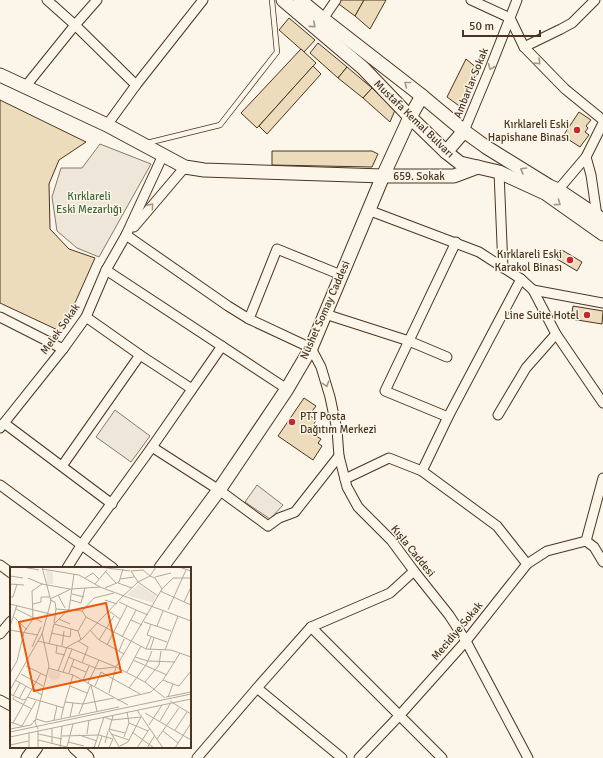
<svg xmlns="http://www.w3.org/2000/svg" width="603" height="758" font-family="Signika,sans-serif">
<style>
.green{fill:#ede6d9;stroke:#887966}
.building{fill:#ecdcbc;stroke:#4a3520}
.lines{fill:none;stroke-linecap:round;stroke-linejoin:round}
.lane-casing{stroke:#4a3520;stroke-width:6}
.street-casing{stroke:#4a3520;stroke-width:11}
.secondary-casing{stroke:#4a3520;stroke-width:15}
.lane{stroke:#fbf6e9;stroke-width:4.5}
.street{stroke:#fbf6e9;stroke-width:9}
.secondary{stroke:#fbf6e9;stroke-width:13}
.oneway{stroke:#a29684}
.poi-dot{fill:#c62828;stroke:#fbf6e9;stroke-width:1.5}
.labels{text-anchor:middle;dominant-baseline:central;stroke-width:3;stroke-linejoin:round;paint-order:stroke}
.street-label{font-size:11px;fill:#4a3520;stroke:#fbf6e9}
.poi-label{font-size:11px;fill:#4a3520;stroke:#fbf6e9;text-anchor:end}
.park-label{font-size:11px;fill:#436837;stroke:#fbf6e9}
.inset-road{fill:none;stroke:#b4a999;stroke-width:1}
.view{fill:#e8590c;fill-opacity:0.15;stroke:#e8590c;stroke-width:2}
.inset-edge{fill:none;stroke:#4a3520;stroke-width:2}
</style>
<rect width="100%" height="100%" fill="#fbf6e9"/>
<!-- green -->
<g class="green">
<path d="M100,144L151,164L99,257L77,248L57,231L52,197L61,168H82Z"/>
<path d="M115,410L150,436L131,462L96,437Z"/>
<path d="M257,485L283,505L270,519L245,502Z"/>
</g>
<!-- building -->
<g class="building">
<path d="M337,0H364L355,16L336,2Z"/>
<path d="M364,0H386L370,29L355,16Z"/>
<path d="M289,18L315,40L304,52L279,30Z"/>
<path d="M318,43L347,67L338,78L310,53Z"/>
<path d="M301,49L316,63L257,128L241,113Z"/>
<path d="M466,59L478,69L462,108L447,97Z"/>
<path d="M313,66L321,74L267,134L259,126Z"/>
<path d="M347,67L372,88L363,98L338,78Z"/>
<path d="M372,88L395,110L390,122L363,98Z"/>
<path d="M0,100L86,142L59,160L49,184L50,229L69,249L95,258L62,332L0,303Z"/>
<path d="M579,112L591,120L586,126L588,128L585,132L589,135L580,147L563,136Z"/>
<path d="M272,151H372L378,154L372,167L272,165Z"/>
<path d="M562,250L582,262L577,271L557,259Z"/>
<path d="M573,306L603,311L602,324L571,319Z"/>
<path d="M304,398L316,406L309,415L316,420L314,424L318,426L313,434L321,439L318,443L322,446L313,460L278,436Z"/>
</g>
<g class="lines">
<defs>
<path id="lane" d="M147,143L220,125L277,52L272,0"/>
<g id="street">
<path d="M47,0L75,25L136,85"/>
<path d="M471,0L510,18"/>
<path d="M510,18L524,47L565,89L603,120"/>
<path d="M323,19L336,0"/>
<path d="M524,47L561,29L572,23L595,0"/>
<path d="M25,87L75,25L97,0"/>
<path d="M107,125L136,85L203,0"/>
<path d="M464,131L489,71L517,0"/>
<path d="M586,157L591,175L597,216"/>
<path d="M499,172L503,268"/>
<path d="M558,190L586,157L603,123"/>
<path d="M368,210L479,252L521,279L533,290L556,334L603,403"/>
<path d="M134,227L185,167"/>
<path d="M126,235L228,306L249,319L311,348L321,367L330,397L337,430L339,456L347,487L358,507L391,540L414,571L449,615L466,641L528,758"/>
<path d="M106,270L287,389"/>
<path d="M533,290L603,303"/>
<path d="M325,314L409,341L447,357"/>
<path d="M0,317L63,349"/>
<path d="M86,317L140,355L192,389"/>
<path d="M249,319L277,249L341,275"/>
<path d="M498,415L526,368L556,334"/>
<path d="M448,417L385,391L456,242"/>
<path d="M4,423L112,504"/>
<path d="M0,428L63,349L86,317L106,270L126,235L163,155"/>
<path d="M152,447L219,490L268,526L279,518L295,512L339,456"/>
<path d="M62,466L140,355"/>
<path d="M422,471L448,417L521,279"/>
<path d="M345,479L389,458L422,471L497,526L527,564"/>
<path d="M0,485L113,568"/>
<path d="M586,541L603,478"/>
<path d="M586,541L594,547L603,562"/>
<path d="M0,565L11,573"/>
<path d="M67,568L82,544L152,447L222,346"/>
<path d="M311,627L442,758"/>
<path d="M0,634L11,621"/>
<path d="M257,688L342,758"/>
<path d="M0,700L11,706"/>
<path d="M197,758L257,688L311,627L390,593L414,571"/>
<path d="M359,758L399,716L466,641L527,564L547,551L586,541"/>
</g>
<g id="secondary">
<path d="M283,0L363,68L410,117L446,152L460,163L499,172L545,193L603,234"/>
<path d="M300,0L323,19L422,96L464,131L486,147L549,186L558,190L603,220"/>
<path d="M0,75L107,125L185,167L204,170L383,176H454L478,167"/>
<path d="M446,152L464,131"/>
<path d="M161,568L219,490L287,389L311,348L383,176L410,117L422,96"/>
<path d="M75,747L87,758"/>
<path d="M28,758L36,747"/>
</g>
</defs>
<!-- lane casing -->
<use href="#lane" class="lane-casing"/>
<!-- street casing -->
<use href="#street" class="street-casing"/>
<!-- secondary casing -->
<use href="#secondary" class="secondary-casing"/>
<!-- lane -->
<use href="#lane" class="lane"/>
<!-- street -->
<use href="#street" class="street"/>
<!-- secondary -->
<use href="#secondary" class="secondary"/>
</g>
<!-- one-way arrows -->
<defs><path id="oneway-chevron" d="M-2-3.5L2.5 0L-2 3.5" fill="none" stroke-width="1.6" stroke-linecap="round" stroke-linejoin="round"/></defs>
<g class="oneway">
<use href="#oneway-chevron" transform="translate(313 25) rotate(41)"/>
<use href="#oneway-chevron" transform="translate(538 62) rotate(45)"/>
<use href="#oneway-chevron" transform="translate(491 67) rotate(112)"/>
<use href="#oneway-chevron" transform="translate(407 84) rotate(-142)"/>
<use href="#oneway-chevron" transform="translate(523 170) rotate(-149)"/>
<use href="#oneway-chevron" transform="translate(558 203) rotate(36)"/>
<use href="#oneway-chevron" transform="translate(151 206) rotate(-50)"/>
<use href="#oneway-chevron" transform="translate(326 384) rotate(73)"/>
</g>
<!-- markers -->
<g class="poi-dot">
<circle cx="577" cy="130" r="4"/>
<circle cx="570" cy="260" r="4"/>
<circle cx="587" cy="315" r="4"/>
<circle cx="292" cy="422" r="4"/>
</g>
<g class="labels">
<!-- street labels -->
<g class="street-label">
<text transform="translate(471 83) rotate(-68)">Ambarlar Sokak</text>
<text transform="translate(414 119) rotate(44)">Mustafa Kemal Bulvarı</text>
<text x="419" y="176">659. Sokak</text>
<text transform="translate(325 310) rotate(-66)">Nüshet Somay Caddesi</text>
<text transform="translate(60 329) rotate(-55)">Melek Sokak</text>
<text transform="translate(413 551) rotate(51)">Kışla Caddesi</text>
<text transform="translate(457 631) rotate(-50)">Mecidiye Sokak</text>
</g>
<!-- poi labels -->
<g class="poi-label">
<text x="569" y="124">Kırklareli Eski<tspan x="569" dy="13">Hapishane Binası</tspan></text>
<text x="562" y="254">Kırklareli Eski<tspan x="562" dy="13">Karakol Binası</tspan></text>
<text x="579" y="315">Line Suite Hotel</text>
<text x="300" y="416" text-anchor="start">PTT Posta<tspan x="300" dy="13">Dağıtım Merkezi</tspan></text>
</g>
<!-- park labels -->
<g class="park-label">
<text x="89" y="196">Kırklareli<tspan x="89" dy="13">Eski Mezarlığı</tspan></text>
</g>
</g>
<!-- overview -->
<g transform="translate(10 567)">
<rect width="181" height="181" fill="#fbf6e9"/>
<path d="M36,4L43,5V17H37ZM129,17L146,29L143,36L117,28ZM39,103L51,106L49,112L42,113L38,109Z" fill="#ede6d9"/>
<path class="inset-road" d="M13,0L29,3M90,0L120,4M169,0L181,4M32,2L69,8L90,20M95,4L106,16M0,9L13,11M145,10L161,6M18,11L32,17L60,22M75,11L83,6L89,12M110,12L124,10M108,16L122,21M0,17L14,18M85,17L97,3M95,21L109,15L113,2M152,22L163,11H181M150,24L181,38M62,27L74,30M48,28L55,41M0,30H3L7,17M40,32L61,22L90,20L181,54M40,33L45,35L46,42M61,33L71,36L75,21M95,33L107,37M109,35L126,43L112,70M174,35L181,20M0,37L44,48M23,37L31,35V30H40M6,42L32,55M126,43L138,48M158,43L176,3M72,44L76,50L136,82L161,83L181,90M72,44L84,31L104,26M99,44L110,52M4,50L17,63M49,52L60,57M121,53L132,58M134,55L161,64M44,56L46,42L72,44M44,57L68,64M141,57L137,68L157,75M0,59L7,38M147,59L153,44M0,63L28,68M80,63L89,73L114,87M14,65L23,52L22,24L32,17M41,66L60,70L61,62M71,73L68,64L76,50M89,73L104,49M28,74L62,82L106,100L135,115L155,131M68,74L78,80L72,96M39,77L44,57L59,42L64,7M47,78L46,86L55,88M97,78L117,39M52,79L54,64M22,80L31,60M136,82L141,70M140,83L144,71M155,83L168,49M109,84L114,72M58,90L88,102L105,100M125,90L138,94L165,95M123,93L157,108M16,99L36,109M61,99L76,105M38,101L63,108L118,138M48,104L57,80L72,72L112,30L127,16L128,15L140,9L133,3L121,4L128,15L148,29M53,105L62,82M117,105L131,79M0,106L7,94L14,65M59,106L64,92M11,107L33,119M63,108L55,135L73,137L104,131M5,113L32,128M73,113L79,99M153,113L163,117L158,130M135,115L149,98L151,84M78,116L89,93M163,117L169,119L181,104M81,118L87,144M60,119L77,126M85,119L91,105L130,127M119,121L136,98L142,84M0,123L32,67L41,34L32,0M99,126L106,100L152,22L145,11L140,9L146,0M0,127L13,133L16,132M3,129L10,116M4,130L3,132L22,142M17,130L54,141M156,130L181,125M9,132L16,119M107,133L141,125L153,113L170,86M160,134L181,147M127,143L153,181M135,146L181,173M69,147L81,117M103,149L99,163L110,181M60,150L63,136M51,151L55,135M26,152L36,155L109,140M44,153L47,139M150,154L160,137M0,155L12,159L26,134M3,156L31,106M119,156L138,164M139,158L152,138M42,161V176M0,162L21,158L25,153M28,162L25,155L39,99L32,66M99,162L115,166M28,163V181M165,163L177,145M153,164L168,176M0,165L181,127M19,165V181M122,165L144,181M28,167L52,172M77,167L79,153M101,167L119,173M69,168L87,174M52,169L89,168L103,172L99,181M0,170L181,132M114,170L119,156L117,145M147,172L169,141M28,173L57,180M58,175L74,179M95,176L98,164M0,178L19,174M110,179L118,175L131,150M57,180L63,157M50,181L52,159M84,181L94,150L102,153L131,150M88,181L92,169M127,181L140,161M137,181L145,168M165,181L181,156"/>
<path class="view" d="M96,36L111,105L24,124L9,55Z"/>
<rect width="181" height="181" class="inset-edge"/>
</g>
<!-- scale -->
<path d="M463 30v6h77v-6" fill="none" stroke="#4a3520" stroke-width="2"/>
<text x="469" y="30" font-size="12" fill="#4a3520" stroke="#fbf6e9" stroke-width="3" paint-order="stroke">50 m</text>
</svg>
